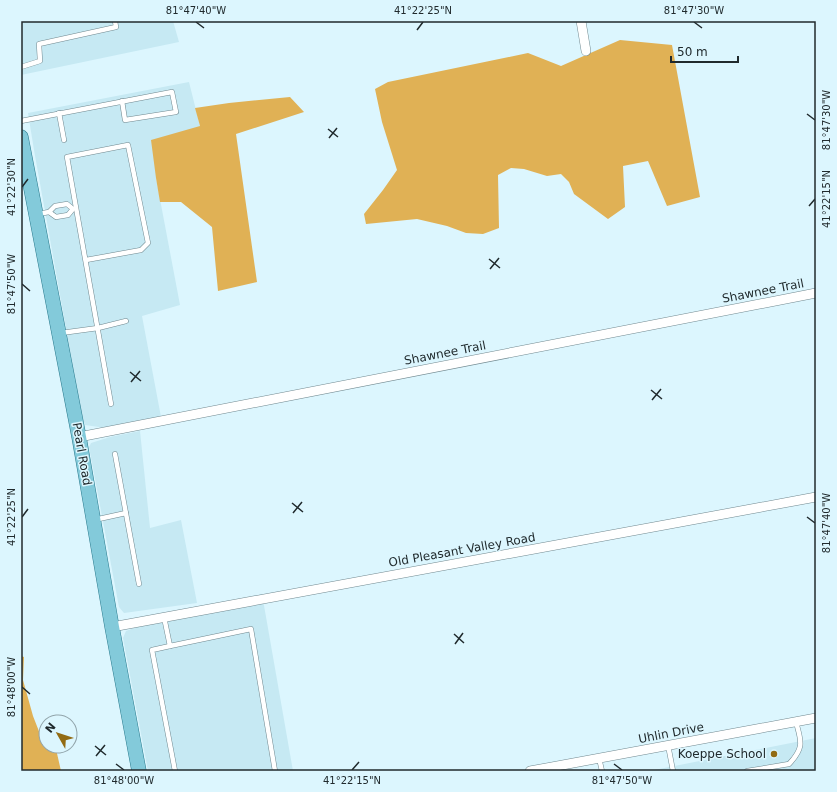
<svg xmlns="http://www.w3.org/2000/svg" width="837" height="792" font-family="'DejaVu Sans',sans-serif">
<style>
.built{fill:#c6e9f3}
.forest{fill:#e0b155}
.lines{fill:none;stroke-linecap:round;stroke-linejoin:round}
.lane-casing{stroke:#70888f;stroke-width:5.5}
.street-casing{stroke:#70888f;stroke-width:10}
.primary-casing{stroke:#2b7b8e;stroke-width:15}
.lane{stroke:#fff;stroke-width:4.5}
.street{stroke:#fff;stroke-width:9}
.primary{stroke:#83cada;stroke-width:14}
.ticks{fill:none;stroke:#202a2d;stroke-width:1.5}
.poi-dot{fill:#926b13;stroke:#dcf6fe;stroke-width:1.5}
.labels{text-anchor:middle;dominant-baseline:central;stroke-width:3;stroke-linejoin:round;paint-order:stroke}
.street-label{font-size:12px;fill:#202a2d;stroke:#dcf6fe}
.poi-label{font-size:12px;fill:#202a2d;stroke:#dcf6fe;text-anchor:end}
.neatline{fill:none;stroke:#202a2d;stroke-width:1.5}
.ticks-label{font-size:10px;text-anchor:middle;fill:#202a2d}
</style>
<rect width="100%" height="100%" fill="#dcf6fe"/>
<!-- built -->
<g class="built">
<path d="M21,21H173L179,42L21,75Z"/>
<path d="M189,82L200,126L156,178L180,305L142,316L161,417L106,428L85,425L81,412L34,150L28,113Z"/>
<path d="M140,431L150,528L181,520L197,603L124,613L119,607L89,447L91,443L110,437Z"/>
<path d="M262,594L293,771H148L123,638L126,631L142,625L199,609Z"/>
<path d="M816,738V771H649Z"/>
</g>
<!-- forest -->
<g class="forest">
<path d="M620,40L672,45L700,197L667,206L648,161L623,166L625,207L608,219L574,194L569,182L561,174L547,176L524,169L511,168L498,175L499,228L483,234L466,233L447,226L417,219L366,224L364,214L383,190L397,170L382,122L375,89L388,82L528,53L561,66Z"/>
<path d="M290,97L304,112L236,134L257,282L218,291L212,227L181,202H160L156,178L151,140L200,126L195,108L229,103Z"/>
<path d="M21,656L24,657L23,680L33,716L42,739L46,742V746H52L56,749L61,771H21Z"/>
</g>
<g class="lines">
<defs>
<g id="lane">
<path d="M21,67L40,61L39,44L116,27L115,21"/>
<path d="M59,113L64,140"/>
<path d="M21,121L172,92L176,112L125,120L122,101"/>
<path d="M38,214L49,212L55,206L67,204L73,209L68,215L56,217L49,212"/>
<path d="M86,260L141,250L148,243L128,145L67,157L111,404"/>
<path d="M61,333L98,328L126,321"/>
<path d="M115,454L139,584"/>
<path d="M94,520L126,513"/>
<path d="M164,617L170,646L251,629L275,771"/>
<path d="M170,646L152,650L175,771"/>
<path d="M668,745L673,771"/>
<path d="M599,758L602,771"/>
<path d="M747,771L789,764C805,747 801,741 796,722"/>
</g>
<g id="street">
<path d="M581,21L586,51"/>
<path d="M79,437L816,293"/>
<path d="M112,627L816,497"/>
<path d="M530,771L816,718"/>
</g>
<path id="primary" d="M21,137L79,437L112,627L139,771"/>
</defs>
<!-- lane casing -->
<use href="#lane" class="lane-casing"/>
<!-- street casing -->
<use href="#street" class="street-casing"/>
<!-- primary casing -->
<use href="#primary" class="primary-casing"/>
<!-- lane -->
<use href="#lane" class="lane"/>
<!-- street -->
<use href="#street" class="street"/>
<!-- primary -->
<use href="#primary" class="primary"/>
</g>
<!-- ticks -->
<path class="ticks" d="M196,22L204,28M694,22L702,28M417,30L423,22M807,114L815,120M328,129L338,137M329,138L337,128M22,187L28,179M809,206L815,199M489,259L500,268M490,269L499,258M22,284L30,291M130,372L141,381M131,382L140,371M651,390L662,399M652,400L661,389M292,503L303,512M293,513L302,502M22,517L28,509M807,517L815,523M454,634L464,643M455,644L463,633M22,687L30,694M95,746L106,755M96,756L105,745M116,764L124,770M614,764L622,770M352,770L359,762"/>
<!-- markers -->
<circle class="poi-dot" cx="774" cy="754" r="4"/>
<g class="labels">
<!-- street labels -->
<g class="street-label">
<text transform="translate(763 291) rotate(-11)">Shawnee Trail</text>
<text transform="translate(445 353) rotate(-11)">Shawnee Trail</text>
<text transform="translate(82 454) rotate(80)">Pearl Road</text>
<text transform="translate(462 550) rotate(-10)">Old Pleasant Valley Road</text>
<text transform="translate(671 733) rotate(-11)">Uhlin Drive</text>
</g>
<!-- poi labels -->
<g class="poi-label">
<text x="766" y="754">Koeppe School</text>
</g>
</g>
<!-- border -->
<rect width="837" height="792" fill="none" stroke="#dcf6fe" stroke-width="44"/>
<!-- north arrow -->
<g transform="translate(58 734) rotate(309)"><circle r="19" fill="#dcf6fe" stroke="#91a4aa"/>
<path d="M0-3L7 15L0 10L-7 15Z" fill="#926b13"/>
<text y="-6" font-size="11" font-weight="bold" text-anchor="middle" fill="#202a2d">N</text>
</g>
<!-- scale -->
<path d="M671 56v6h67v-6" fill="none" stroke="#202a2d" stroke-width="2"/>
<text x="677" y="56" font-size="12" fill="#202a2d" stroke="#dcf6fe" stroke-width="3" paint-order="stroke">50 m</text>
<rect x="22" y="22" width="793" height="748" class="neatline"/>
<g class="ticks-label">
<text x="196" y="14">81°47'40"W</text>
<text x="423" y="14">41°22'25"N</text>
<text x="694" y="14">81°47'30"W</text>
<text transform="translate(826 120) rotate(-90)" y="4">81°47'30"W</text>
<text transform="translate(11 187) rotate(-90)" y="4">41°22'30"N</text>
<text transform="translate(826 199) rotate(-90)" y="4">41°22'15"N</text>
<text transform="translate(11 284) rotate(-90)" y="4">81°47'50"W</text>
<text transform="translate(11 517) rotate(-90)" y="4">41°22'25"N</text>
<text transform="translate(826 523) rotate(-90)" y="4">81°47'40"W</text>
<text transform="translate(11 687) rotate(-90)" y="4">81°48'00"W</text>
<text x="124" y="784">81°48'00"W</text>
<text x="352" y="784">41°22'15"N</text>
<text x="622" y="784">81°47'50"W</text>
</g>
</svg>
